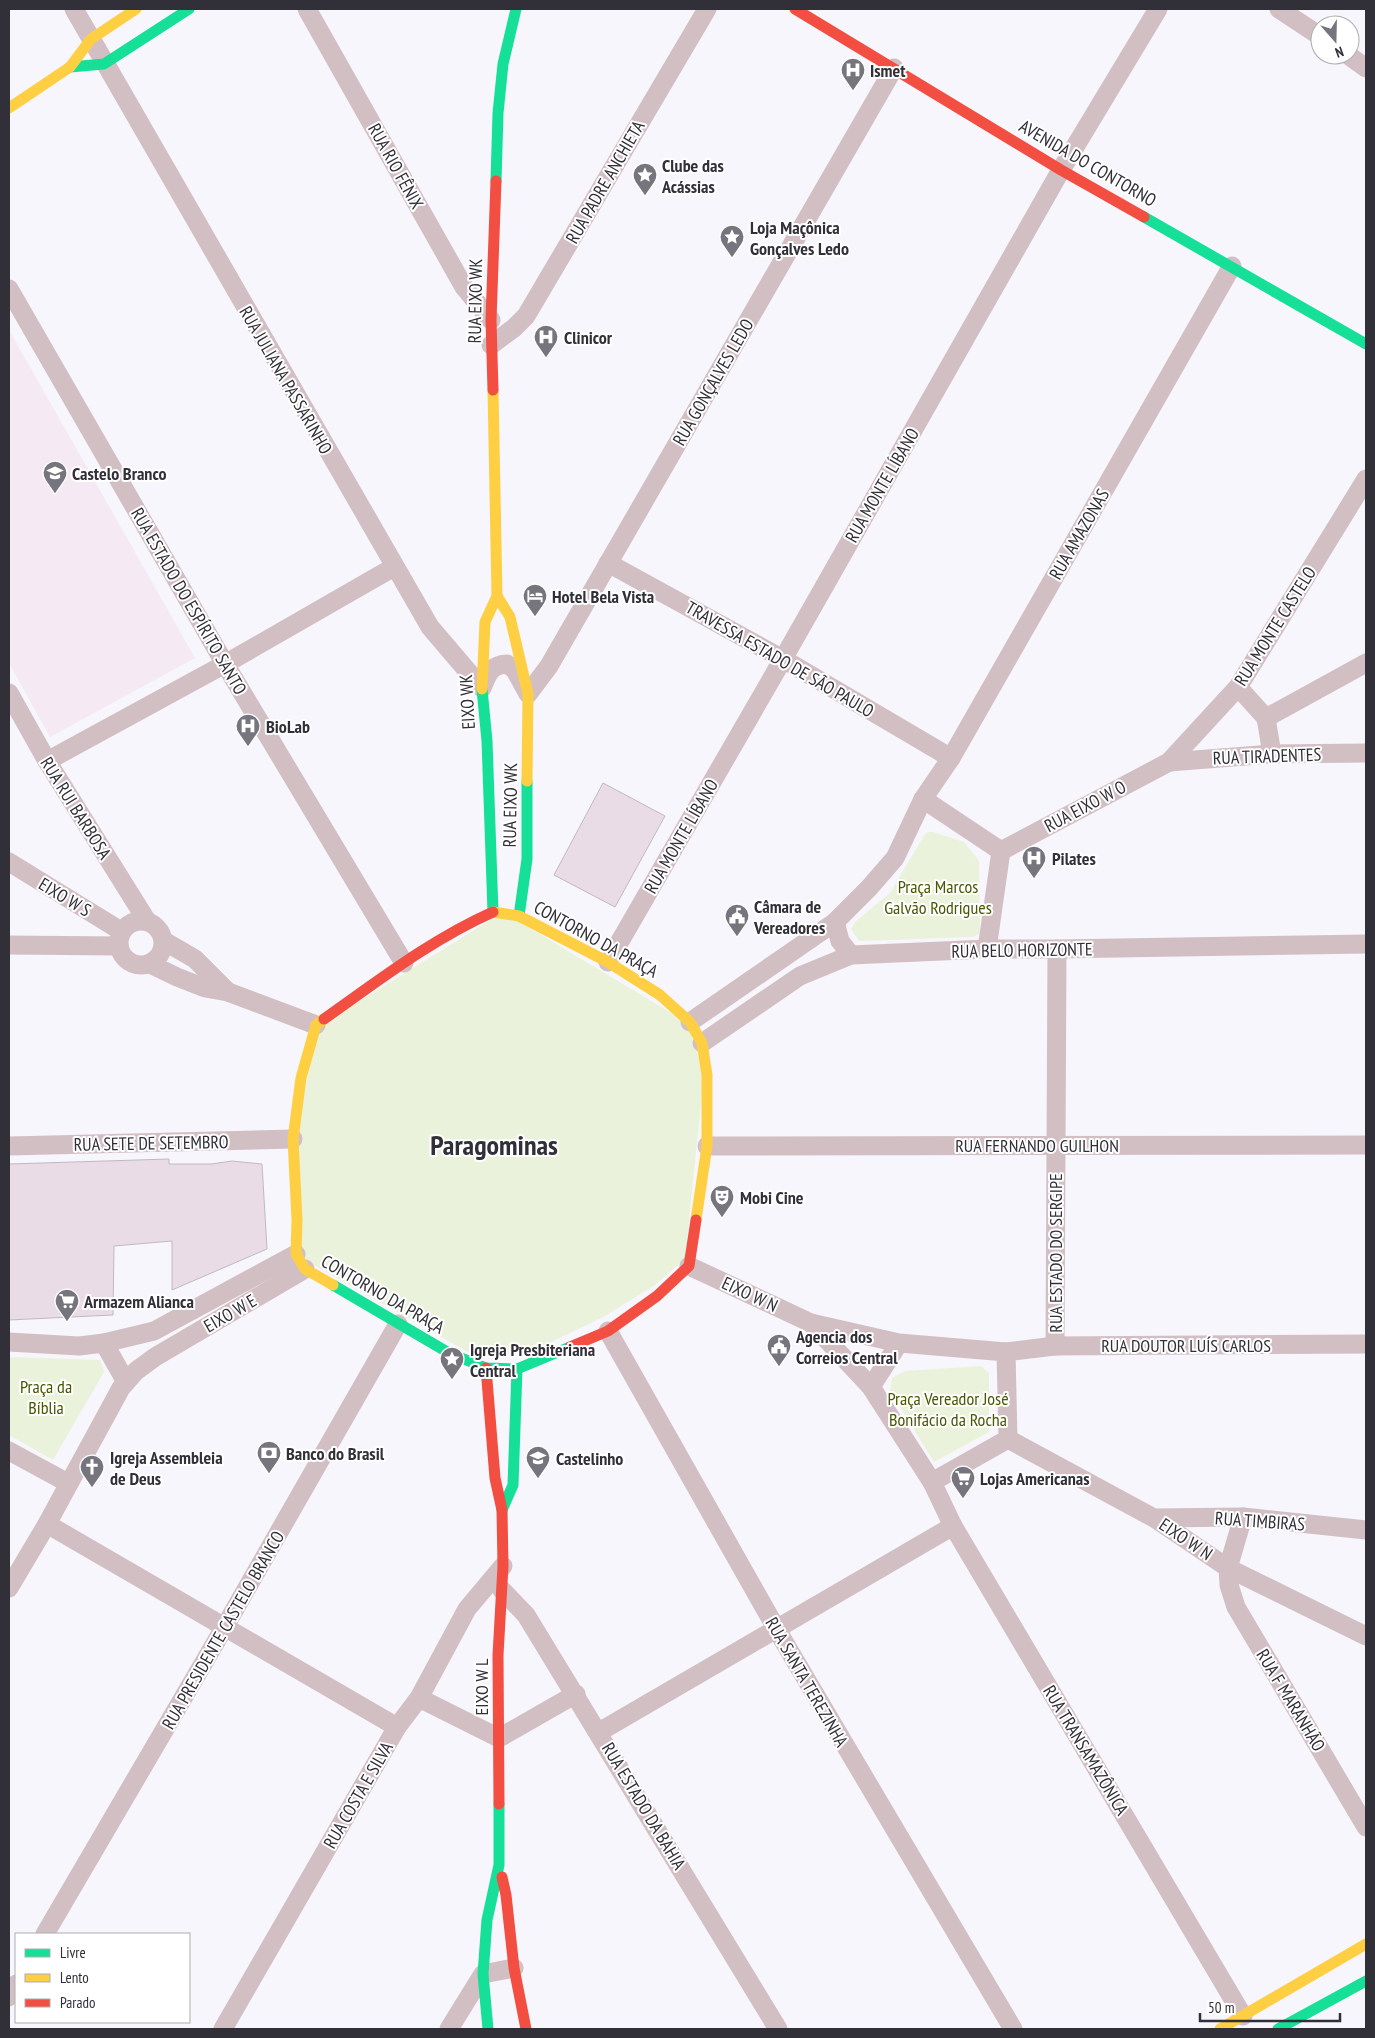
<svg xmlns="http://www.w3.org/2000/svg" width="1375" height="2038" font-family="'PT Sans Narrow',sans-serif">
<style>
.education{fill:#f5e9f3}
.green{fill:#ebf2dc}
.building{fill:#eadce7;stroke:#bfbabf}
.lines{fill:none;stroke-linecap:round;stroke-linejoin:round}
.street{stroke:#d2bfc3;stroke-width:19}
.fast{stroke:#16e098;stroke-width:11}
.slow{stroke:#ffcf43;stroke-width:11}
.jam{stroke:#f24e42;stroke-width:11}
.labels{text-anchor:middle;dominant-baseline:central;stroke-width:4;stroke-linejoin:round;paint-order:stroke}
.poi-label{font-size:18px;font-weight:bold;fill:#312f38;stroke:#fff;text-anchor:start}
.street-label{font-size:18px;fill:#312f38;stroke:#fff}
.park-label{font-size:18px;fill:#485700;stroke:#fff}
.town-label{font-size:28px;font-weight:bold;fill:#312f38;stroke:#fff}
</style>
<rect width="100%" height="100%" fill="#f7f6fc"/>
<!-- education -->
<path class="education" d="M9,330L195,658L50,737L9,663Z"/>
<!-- green -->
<g class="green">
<path d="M928,832H933L964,842L979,861L980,933L973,937L859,941L851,929L855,922L890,893L925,834Z"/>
<path d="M503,912L688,1023L704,1075L685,1259L655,1285L605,1316L535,1350L475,1356L301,1258L295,1139L318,1027Z"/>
<path d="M11,1357L100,1360L104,1372L53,1460L9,1435V1360Z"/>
<path d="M981,1366L989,1373V1432L934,1462L890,1391L892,1378L905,1371Z"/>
</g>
<!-- building -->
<g class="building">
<path d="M603,783L665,816L615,907L554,875Z"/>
<path d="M169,1159V1164H211L232,1161L262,1164L267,1249L172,1290V1241L114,1246L113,1315L9,1320V1164Z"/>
</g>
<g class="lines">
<!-- street -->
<g class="street">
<path d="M74,9L430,627L482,688C488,674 490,665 507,664L515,670L528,694L549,666L894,68"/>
<path d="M307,9L464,287L491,320"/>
<path d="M1279,9L1320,36"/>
<path d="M1348,55L1366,68"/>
<path d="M9,289L225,664L404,963"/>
<path d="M491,345L514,328L526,316L707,9"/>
<path d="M608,563L783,659L951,758"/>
<path d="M1238,687L1266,718L1272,754"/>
<path d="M9,693L47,761L147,921"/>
<path d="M1266,718L1366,663"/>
<path d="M47,761L225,664L394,567"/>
<path d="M1169,762L1272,754L1366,753"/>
<path d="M923,799L1001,851L987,949"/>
<path d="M1001,851L1169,762L1238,687L1366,479"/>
<path d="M9,862L121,931"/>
<circle cx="141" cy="943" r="22"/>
<path d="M835,922L840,941L851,955"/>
<path d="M164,941L195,959L228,992"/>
<path d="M9,945L118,946"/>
<path d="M608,962L783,659L1061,170L1158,9"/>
<path d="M150,964L177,977L205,988L228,992L316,1025"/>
<path d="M690,1022L835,922L869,888L895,858L923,799L951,758L1232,266"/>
<path d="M702,1043L800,976L851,955L987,949H1057L1366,944"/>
<path d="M9,1146L293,1139"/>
<path d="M707,1146L1366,1145"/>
<path d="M689,1266L811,1323L899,1343L1006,1352L1008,1439L932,1482L871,1387L899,1343"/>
<path d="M811,1323L871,1387"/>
<path d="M608,1331L777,1630L1013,2029"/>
<path d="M9,1342L79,1346L104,1343L154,1331L296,1254"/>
<path d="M104,1343L126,1382"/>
<path d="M1055,1346L1057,949"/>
<path d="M1006,1352L1055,1346L1366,1344"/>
<path d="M1008,1439L1154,1518L1228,1568L1366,1636"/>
<path d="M9,1451L68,1483"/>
<path d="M932,1482L953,1526L1243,2016"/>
<path d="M1243,1517L1228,1568L1229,1585L1236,1607L1366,1827"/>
<path d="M1154,1518L1243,1517L1366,1530"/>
<path d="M47,1524L397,1727"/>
<path d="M9,1588L47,1524L121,1388L136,1371L155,1357L305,1269"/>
<path d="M502,1590L526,1615L778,2029"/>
<path d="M419,1698L499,1738L576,1694"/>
<path d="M599,1732L953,1526"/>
<path d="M45,1934L224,1628L398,1324"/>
<path d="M9,1997L16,1984"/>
<path d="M223,2029L397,1727L419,1698L467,1609L503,1566"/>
<path d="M449,2029L483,1974L514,1968"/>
</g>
<!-- fast -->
<g class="fast">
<path d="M70,67L104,64L189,9"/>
<path d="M496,181L498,113L503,64L516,9"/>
<path d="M1144,217L1366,344"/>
<path d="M482,689L487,741L493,912"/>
<path d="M519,916L527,859V781"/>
<path d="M333,1285L449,1353L486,1368L517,1369L570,1347"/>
<path d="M502,1510L513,1485L517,1369"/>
<path d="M488,2029L483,1974L487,1920L499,1865V1804"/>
<path d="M1278,2029L1366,1981"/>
</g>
<!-- slow -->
<g class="slow">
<path d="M9,108L70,67L91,39L136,9"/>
<path d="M497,596L510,617L528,694L527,781"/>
<path d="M482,689L485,622L497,596L493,390"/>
<path d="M493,912L519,916L608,962L660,995L690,1022L702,1043L707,1075V1146L696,1220"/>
<path d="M324,1019L316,1025L301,1078L293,1139L297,1220L296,1254L305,1269L333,1285"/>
<path d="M1220,2029L1366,1944"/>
</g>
<!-- jam -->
<g class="jam">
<path d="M795,9L1061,170L1144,217"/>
<path d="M493,390L491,320L496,181"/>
<path d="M324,1019C378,981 432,939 493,912"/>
<path d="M570,1347L608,1331L657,1296L689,1266L696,1220"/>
<path d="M486,1368L495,1478L502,1510L503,1566L498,1655L499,1804"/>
<path d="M502,1877L506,1895L514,1968L526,2029"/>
</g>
</g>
<!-- icons -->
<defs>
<symbol id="hospital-pin" viewBox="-11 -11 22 30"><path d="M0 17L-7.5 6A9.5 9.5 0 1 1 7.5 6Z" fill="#76757d" stroke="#fff"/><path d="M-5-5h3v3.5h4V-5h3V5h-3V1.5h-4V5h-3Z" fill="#fff"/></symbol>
<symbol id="sight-pin" viewBox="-11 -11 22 30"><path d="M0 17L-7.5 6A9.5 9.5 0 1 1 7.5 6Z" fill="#76757d" stroke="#fff"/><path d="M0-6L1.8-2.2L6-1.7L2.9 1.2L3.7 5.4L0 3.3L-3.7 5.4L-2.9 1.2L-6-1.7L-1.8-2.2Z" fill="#fff"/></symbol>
<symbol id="school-pin" viewBox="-11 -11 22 30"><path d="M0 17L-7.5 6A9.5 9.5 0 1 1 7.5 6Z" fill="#76757d" stroke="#fff"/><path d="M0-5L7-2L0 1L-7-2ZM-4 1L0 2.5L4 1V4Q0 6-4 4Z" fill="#fff"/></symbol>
<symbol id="hotel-pin" viewBox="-11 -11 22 30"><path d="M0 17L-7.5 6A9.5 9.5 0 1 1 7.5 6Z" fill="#76757d" stroke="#fff"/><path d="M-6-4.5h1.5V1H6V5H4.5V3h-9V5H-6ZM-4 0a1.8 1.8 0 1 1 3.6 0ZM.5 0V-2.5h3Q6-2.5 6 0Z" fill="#fff"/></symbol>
<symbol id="civic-pin" viewBox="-11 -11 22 30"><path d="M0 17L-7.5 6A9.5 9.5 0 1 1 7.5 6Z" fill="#76757d" stroke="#fff"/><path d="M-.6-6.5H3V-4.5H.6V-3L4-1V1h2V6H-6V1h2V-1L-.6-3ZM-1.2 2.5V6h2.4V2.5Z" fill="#fff"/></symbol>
<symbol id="theatre-pin" viewBox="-11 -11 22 30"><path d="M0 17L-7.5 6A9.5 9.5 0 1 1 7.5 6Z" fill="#76757d" stroke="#fff"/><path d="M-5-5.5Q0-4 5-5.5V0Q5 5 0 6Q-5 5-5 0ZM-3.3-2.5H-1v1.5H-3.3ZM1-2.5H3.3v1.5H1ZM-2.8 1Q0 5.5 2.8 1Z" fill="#fff"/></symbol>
<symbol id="supermarket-pin" viewBox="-11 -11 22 30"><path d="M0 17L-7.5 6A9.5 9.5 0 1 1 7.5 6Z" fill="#76757d" stroke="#fff"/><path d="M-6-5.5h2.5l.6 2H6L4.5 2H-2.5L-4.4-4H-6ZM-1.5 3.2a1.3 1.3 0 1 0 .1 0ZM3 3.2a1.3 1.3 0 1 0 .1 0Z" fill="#fff"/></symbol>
<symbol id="bank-pin" viewBox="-11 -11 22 30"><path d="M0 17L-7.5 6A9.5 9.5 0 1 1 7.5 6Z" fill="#76757d" stroke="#fff"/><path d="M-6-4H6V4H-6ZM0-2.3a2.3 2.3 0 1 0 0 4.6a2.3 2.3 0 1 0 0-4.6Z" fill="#fff"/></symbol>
<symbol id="church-pin" viewBox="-11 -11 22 30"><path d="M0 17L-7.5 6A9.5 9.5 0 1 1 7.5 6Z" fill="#76757d" stroke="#fff"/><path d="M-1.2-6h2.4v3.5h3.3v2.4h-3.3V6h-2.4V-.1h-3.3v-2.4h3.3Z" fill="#fff"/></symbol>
</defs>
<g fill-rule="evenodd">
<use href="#hospital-pin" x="839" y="56" width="28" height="38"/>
<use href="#sight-pin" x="631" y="161" width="28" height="38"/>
<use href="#sight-pin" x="718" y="223" width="28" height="38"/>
<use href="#hospital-pin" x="532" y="323" width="28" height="38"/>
<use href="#school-pin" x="41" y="459" width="28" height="38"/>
<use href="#hotel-pin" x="521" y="582" width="28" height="38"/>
<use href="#hospital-pin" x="234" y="712" width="28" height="38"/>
<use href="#hospital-pin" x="1020" y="844" width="28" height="38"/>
<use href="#civic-pin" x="723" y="902" width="28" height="38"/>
<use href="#theatre-pin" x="708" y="1183" width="28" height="38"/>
<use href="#supermarket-pin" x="53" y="1287" width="28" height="38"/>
<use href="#civic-pin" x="765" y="1332" width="28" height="38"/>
<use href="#sight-pin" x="438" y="1345" width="28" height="38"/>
<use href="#bank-pin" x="255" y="1439" width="28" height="38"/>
<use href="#school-pin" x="524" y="1444" width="28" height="38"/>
<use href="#church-pin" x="78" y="1453" width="28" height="38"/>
<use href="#supermarket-pin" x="949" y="1464" width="28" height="38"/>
</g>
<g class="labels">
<!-- poi labels -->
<g class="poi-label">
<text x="870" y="70">Ismet</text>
<text x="662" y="165">Clube das<tspan x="662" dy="21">Acássias</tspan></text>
<text x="750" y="227">Loja Maçônica<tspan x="750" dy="21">Gonçalves Ledo</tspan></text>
<text x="564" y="337">Clinicor</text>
<text x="72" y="473">Castelo Branco</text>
<text x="552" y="596">Hotel Bela Vista</text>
<text x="266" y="726">BioLab</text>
<text x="1052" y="858">Pilates</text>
<text x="754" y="906">Câmara de<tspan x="754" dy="21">Vereadores</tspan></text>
<text x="740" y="1197">Mobi Cine</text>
<text x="84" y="1301">Armazem Alianca</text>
<text x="796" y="1336">Agencia dos<tspan x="796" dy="21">Correios Central</tspan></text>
<text x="470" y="1349">Igreja Presbiteriana<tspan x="470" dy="21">Central</tspan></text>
<text x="286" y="1453">Banco do Brasil</text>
<text x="110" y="1457">Igreja Assembleia<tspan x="110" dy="21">de Deus</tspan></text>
<text x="556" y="1458">Castelinho</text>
<text x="980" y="1478">Lojas Americanas</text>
</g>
<!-- street labels -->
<g class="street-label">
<text transform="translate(1088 163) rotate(30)">AVENIDA DO CONTORNO</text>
<text transform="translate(396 166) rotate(61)">RUA RIO FÊNIX</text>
<text transform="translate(605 182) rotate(-60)">RUA PADRE ANCHIETA</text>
<text transform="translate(475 301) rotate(-89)">RUA EIXO WK</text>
<text transform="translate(286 380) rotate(60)">RUA JULIANA PASSARINHO</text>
<text transform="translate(713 382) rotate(-60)">RUA GONÇALVES LEDO</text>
<text transform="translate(882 485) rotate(-60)">RUA MONTE LÍBANO</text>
<text transform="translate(1079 534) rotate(-60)">RUA AMAZONAS</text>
<text transform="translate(189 601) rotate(60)">RUA ESTADO DO ESPÍRITO SANTO</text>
<text transform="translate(1275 626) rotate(-58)">RUA MONTE CASTELO</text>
<text transform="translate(780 659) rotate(30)">TRAVESSA ESTADO DE SÃO PAULO</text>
<text transform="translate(467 702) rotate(-93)">EIXO WK</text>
<text transform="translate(1267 756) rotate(-2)">RUA TIRADENTES</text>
<text transform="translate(510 805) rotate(-89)">RUA EIXO WK</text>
<text transform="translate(1085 806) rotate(-28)">RUA EIXO W O</text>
<text transform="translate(76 808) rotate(58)">RUA RUI BARBOSA</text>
<text transform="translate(681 836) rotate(-60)">RUA MONTE LÍBANO</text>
<text transform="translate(65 897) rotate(31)">EIXO W S</text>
<text transform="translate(596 939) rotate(29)">CONTORNO DA PRAÇA</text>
<text transform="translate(1022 950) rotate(-1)">RUA BELO HORIZONTE</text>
<text transform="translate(151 1143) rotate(-1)">RUA SETE DE SETEMBRO</text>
<text x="1037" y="1145">RUA FERNANDO GUILHON</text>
<text transform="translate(1055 1253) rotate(-90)">RUA ESTADO DO SERGIPE</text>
<text transform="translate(383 1294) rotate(30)">CONTORNO DA PRAÇA</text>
<text transform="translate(750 1294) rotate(25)">EIXO W N</text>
<text transform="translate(230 1313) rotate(-30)">EIXO W E</text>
<text x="1186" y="1345">RUA DOUTOR LUÍS CARLOS</text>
<text transform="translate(1260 1521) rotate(4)">RUA TIMBIRAS</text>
<text transform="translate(1186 1539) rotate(34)">EIXO W N</text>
<text transform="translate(223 1630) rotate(-60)">RUA PRESIDENTE CASTELO BRANCO</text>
<text transform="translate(807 1682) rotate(60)">RUA SANTA TEREZINHA</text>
<text transform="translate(481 1687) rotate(-90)">EIXO W L</text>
<text transform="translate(1291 1700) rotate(59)">RUA F MARANHÃO</text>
<text transform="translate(1086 1750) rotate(59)">RUA TRANSAMAZÔNICA</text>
<text transform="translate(358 1795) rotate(-60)">RUA COSTA E SILVA</text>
<text transform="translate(644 1806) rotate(59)">RUA ESTADO DA BAHIA</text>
</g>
<!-- park labels -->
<g class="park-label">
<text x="938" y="886">Praça Marcos<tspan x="938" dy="21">Galvão Rodrigues</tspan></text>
<text x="46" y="1386">Praça da<tspan x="46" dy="21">Bíblia</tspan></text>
<text x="948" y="1398">Praça Vereador José<tspan x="948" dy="21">Bonifácio da Rocha</tspan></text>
</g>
<!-- town labels -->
<g class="town-label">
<text x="494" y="1144">Paragominas</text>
</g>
</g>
<!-- border -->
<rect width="1375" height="2038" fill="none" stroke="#312f38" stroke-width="20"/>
<!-- legend -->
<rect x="15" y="1933" width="175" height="90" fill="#ffffff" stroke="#adacaf"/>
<rect x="25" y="1949" width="25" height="8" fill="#16e098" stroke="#adacaf"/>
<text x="60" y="1958" font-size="15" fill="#312f38">Livre</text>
<rect x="25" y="1974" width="25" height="8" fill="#ffcf43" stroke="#adacaf"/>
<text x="60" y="1983" font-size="15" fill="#312f38">Lento</text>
<rect x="25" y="1999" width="25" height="8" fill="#f24e42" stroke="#adacaf"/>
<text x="60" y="2008" font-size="15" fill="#312f38">Parado</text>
<!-- north arrow -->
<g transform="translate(1335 40) rotate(160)"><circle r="24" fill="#ffffff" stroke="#adacaf"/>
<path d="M0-4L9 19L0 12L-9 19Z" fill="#76757d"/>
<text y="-8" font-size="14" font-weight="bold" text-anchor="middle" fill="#312f38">N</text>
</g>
<!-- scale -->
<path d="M1200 2013v8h140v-8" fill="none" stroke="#312f38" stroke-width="2.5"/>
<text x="1208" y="2013" font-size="15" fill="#312f38" stroke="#ffffff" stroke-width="4" paint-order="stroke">50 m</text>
</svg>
